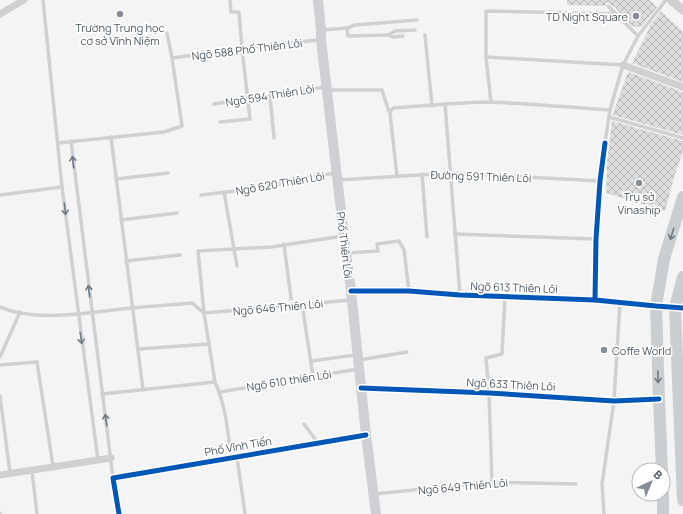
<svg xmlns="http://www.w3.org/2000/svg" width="683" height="514" font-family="Manrope,sans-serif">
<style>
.building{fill:url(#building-cross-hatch)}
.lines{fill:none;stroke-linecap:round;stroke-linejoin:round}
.service{stroke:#ced0d2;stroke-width:3.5}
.minor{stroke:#ced0d2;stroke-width:7}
.tertiary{stroke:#ced0d2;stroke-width:9}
.secondary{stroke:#ced0d4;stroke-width:10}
.primary{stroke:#caced1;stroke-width:12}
.cycleway-casing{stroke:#fff;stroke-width:8}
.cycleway{stroke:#0057b8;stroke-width:5}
.oneway{stroke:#727b83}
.oneway2{stroke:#707a83}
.poi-dot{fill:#868d94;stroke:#fff;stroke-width:1.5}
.labels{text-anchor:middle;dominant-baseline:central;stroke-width:3.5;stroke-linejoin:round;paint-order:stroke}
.poi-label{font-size:11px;fill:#4a5661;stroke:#fff}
.street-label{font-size:11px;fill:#4a5661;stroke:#fff}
</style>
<defs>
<pattern id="building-cross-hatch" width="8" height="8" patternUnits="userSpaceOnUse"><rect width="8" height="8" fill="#ddddde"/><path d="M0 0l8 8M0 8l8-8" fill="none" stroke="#b5b6b7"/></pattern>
</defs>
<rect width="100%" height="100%" fill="#f4f4f4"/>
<!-- building -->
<g class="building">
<path d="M567,0H650L657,7L641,27H633L614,6H612L609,3H606L605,6L567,5Z"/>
<path d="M661,11L683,32V82L632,63L650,27H649Z"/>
<path d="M628,72L683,92V135L613,115L614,111Z"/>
<path d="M612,121L683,141V152L675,174L665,211L606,193L607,164Z"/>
</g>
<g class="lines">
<!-- service -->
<g class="service">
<path d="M43,0L62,187L98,460"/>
<path d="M347,28L348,36L388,35L395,31L415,30"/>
<path d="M322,30L347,28L355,25L417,20"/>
<path d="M388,35L393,37L403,36"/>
<path d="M425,35L432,106"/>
<path d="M638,36L666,0"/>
<path d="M486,57L623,65"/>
<path d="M172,58L276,44L320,40"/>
<path d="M328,90H382L389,112"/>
<path d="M270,96L274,138"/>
<path d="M491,102L486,57V11L617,14"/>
<path d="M214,104L325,87"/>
<path d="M445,104L460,295"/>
<path d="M609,117L683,138"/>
<path d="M220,122L250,119L242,49L239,12H231L230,0"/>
<path d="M111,137L143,390"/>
<path d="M71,141L113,478"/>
<path d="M58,143L164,132L182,126L172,58L167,33"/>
<path d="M605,143L610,110L623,65L638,36L608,6"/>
<path d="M422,174L427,237"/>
<path d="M397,176L390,113L391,110L394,108C426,106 459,102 491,102C531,104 571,107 610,110"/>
<path d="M116,179L168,173"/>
<path d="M338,180L451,173L600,181"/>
<path d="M224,192L237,266"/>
<path d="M0,195L62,187"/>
<path d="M201,195L270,187L294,180L335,173"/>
<path d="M121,220L177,213"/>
<path d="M455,234L596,239"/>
<path d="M284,244L292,306"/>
<path d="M347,253L378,251L377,244L399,241L404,250L409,291"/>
<path d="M126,261L180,255"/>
<path d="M302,304L313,376"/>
<path d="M0,307C39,323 90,312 131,308C151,306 172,305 192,303L204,313L351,300"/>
<path d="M138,349L209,344"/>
<path d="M0,357L20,312"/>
<path d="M359,360L407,352"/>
<path d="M311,361L356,355"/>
<path d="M0,365L37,362L53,466"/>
<path d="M220,392L358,369"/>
<path d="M102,394L215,382"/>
<path d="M0,396L10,473"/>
<path d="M304,424L318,443"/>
<path d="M237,457L245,514"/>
<path d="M231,458C228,432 226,406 215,382L204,313L198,251L271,247L343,236"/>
<path d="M32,471L37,514"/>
<path d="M492,482L489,393L486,358L502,354L505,296"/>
<path d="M374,494L492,482L576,484"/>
<path d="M0,513V514"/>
<path d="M604,514L602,484L614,401L620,302"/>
</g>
<!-- minor -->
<g class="minor">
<path d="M0,14L24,0"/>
<path d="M623,65L683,87"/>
<path d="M351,291H409L460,295L595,300L675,308"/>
<path d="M595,300L596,239L600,181L605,143"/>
<path d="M361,388L489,393L614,401L659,399"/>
<path d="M0,475L111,458"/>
<path d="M119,514L113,478L366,435"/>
</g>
<!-- tertiary -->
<path class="tertiary" d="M671,0L683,10"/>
<!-- secondary -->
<path class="secondary" d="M318,0L321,30V40L346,253L351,291L366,435L376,514"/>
<!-- primary -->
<g class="primary">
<path d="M683,277L675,308L683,500"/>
<path d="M662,470L659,399L656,306L664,259L683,197"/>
<path d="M663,494V514"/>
</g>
<defs>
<g id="cycleway">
<path d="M351,291H409L460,295L595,300L656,306L683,308"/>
<path d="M595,300L596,239L600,181L605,143"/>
<path d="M361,388L489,393L614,401L659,399"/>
<path d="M119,514L113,478L366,435"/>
</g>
</defs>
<!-- cycleway casing -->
<use href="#cycleway" class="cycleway-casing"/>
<!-- cycleway -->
<use href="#cycleway" class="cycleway"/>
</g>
<!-- one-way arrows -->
<defs><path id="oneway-shaft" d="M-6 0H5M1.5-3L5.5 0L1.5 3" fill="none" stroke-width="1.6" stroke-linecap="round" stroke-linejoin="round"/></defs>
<g class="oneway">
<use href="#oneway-shaft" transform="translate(73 162) rotate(-97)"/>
<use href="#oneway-shaft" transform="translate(65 209) rotate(83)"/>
<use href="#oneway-shaft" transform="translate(89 291) rotate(-97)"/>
<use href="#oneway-shaft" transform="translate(81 338) rotate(82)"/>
<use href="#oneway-shaft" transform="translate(106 420) rotate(-98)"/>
</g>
<g class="oneway2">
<use href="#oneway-shaft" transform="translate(672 234) rotate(107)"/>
<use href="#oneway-shaft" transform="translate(658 377) rotate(88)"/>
</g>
<!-- markers -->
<g class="poi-dot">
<circle cx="120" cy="14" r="4"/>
<circle cx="636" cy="16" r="4"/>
<circle cx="639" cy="183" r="4"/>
<circle cx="604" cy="350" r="4"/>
</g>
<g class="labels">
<!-- poi labels -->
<g class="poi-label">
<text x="628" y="16" text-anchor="end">TD Night Square</text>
<text x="120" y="27">Trường Trung học<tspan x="120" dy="13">cơ sở Vĩnh Niệm</tspan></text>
<text x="639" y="196">Trụ sở<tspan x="639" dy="13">Vinaship</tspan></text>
<text x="612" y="350" text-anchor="start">Coffe World</text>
</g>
<!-- street labels -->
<g class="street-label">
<text transform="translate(247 49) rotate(-7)">Ngõ 588 Phố Thiên Lôi</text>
<text transform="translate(270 95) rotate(-9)">Ngõ 594 Thiên Lôi</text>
<text transform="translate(481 176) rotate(2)">Đường 591 Thiên Lôi</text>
<text transform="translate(280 183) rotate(-10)">Ngõ 620 Thiên Lôi</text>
<text transform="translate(345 245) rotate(83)">Phố Thiên Lôi</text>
<text transform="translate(514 287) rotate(2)">Ngõ 613 Thiên Lôi</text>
<text transform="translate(278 307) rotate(-5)">Ngõ 646 Thiên Lôi</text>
<text transform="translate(289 380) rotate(-9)">Ngõ 610 thiên Lôi</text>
<text transform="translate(511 384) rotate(3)">Ngõ 633 Thiên Lôi</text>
<text transform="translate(238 446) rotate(-10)">Phố Vĩnh Tiến</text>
<text transform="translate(463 486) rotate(-5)">Ngõ 649 Thiên Lôi</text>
</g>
</g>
<!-- north arrow -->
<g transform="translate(651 482) rotate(44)"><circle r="19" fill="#ffffff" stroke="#b7bbc0"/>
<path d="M0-3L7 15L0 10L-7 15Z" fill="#868d94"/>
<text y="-6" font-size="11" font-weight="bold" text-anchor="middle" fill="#4a5661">B</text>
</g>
</svg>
